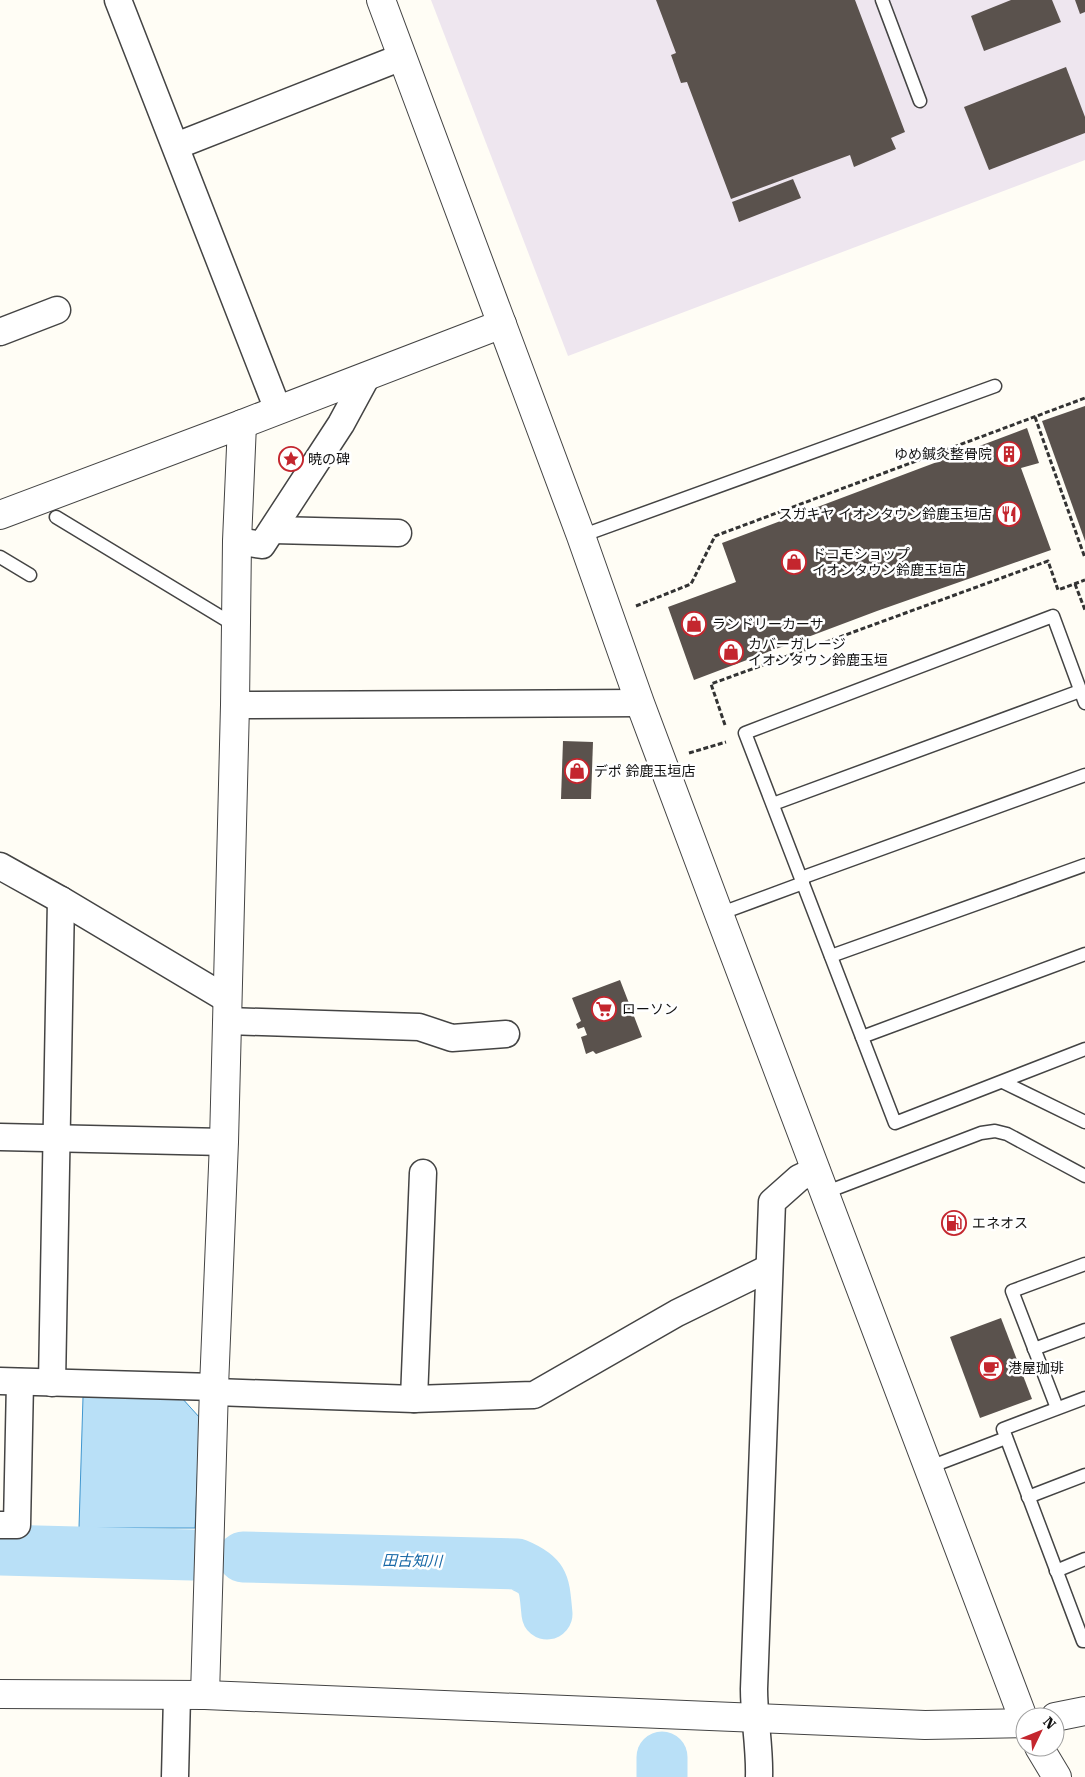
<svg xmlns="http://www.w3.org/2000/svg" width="1085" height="1777" font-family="'Roboto Serif','Noto Sans JP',serif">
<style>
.industrial{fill:#eee6ef}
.water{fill:#b9e0f7;stroke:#3f96cf}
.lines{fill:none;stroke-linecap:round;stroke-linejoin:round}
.river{stroke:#b9e0f7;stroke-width:51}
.building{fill:#5a524d}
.service-casing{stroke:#444;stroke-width:15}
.minor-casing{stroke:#444;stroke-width:29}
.tertiary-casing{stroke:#444;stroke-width:30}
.path{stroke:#333;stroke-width:3;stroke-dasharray:5 2.5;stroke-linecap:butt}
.service{stroke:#fff;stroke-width:12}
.minor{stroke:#fff;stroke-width:26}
.tertiary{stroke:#fff;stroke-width:28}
.labels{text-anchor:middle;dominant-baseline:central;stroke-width:5;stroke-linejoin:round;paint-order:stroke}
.poi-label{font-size:14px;fill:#111;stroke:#fff;text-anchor:start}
.water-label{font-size:15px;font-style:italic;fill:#1768a6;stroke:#fff}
</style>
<rect width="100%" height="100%" fill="#fffdf5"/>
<!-- industrial -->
<path class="industrial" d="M431,0H1085V160L568,356Z"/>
<!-- water -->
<path class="water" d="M83,1397H181L200,1418L195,1528H79Z"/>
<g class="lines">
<!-- river -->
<g class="river">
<path d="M0,1550L192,1555"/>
<path d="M243,1557L517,1564C546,1576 544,1585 547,1614"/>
<path d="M662,1777V1757"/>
</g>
</g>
<!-- building -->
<g class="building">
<path d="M656,0H855L905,132L891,138L896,149L854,167L850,155L731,199L687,82L681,83L671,55L676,53Z"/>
<path d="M1011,0H1052L1061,22L984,51L971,16Z"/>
<path d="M1075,0H1085V12L1080,14Z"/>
<path d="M1066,67L1085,117V133L989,170L964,107Z"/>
<path d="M793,179L801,198L739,222L732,202Z"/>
<path d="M1085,406V541L1042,421Z"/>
<path d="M1027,428L1039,463L1021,468L1051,550L877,611L694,680L668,607L736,582L722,543Z"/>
<path d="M563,741L593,742L591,799H561Z"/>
<path d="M620,980L642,1037L596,1054L593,1051L586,1054L581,1037L587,1035L584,1027L578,1029L576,1024L581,1021L572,998Z"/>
<path d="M1001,1318L1032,1399L980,1418L950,1337Z"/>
</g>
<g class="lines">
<defs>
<g id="service">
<path d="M882,0L920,101"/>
<path d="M56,517L236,626"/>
<path d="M581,536L995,386"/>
<path d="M0,557L30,575"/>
<path d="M1085,703L1053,616L745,733L895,1123L1085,1049"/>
<path d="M773,804L1080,691"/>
<path d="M801,878L1085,775"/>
<path d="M719,914L803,883"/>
<path d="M831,956L1085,865"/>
<path d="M862,1037L1085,954"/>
<path d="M1003,1082L1085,1122"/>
<path d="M824,1193L981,1133L995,1131L1007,1134L1085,1176"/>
<path d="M1034,1349L1085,1330"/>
<path d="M1085,1398L1003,1429L1083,1641H1085"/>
<path d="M1057,1408L1012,1291L1085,1264"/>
<path d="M927,1468L1006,1438"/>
<path d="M1028,1497L1085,1475"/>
<path d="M1056,1571L1085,1559"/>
</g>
<g id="minor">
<path d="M118,0L278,410"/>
<path d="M176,146L402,57"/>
<path d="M0,332L57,310"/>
<path d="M273,530L398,533"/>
<path d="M237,541L262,545L341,424L367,376"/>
<path d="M235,705L640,703"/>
<path d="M0,866L61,900L227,999"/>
<path d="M227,1021L419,1027L452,1038L506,1034"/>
<path d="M0,1137L224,1142"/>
<path d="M0,1381L214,1387"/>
<path d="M52,1383L61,900"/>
<path d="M215,1392L414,1399L534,1395L677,1313L769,1268"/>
<path d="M414,1399L423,1173"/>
<path d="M0,1525H17L20,1382"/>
<path d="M175,1777L177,1696"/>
<path d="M759,1777C760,1748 754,1718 754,1689L772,1202L799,1178L816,1170"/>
</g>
<g id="tertiary">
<path d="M381,0L581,536L640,703L719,914L1025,1723"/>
<path d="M0,515L242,424L502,324"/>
<path d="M0,1694L205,1695L925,1725L1025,1723"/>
<path d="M205,1695L214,1387L224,1142L235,705L237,541L242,424"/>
<path d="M1055,1717L1085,1711"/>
<path d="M1039,1747L1057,1777"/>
</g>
</defs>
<!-- service casing -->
<use href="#service" class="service-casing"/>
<!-- minor casing -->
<use href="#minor" class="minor-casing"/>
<!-- tertiary casing -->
<use href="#tertiary" class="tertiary-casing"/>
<!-- path -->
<g class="path">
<path d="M1035,417L1085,558"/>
<path d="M1075,584L1085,610"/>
<path d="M636,606L691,584L715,536L1085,398"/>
<path d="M725,725L711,684L1048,561L1058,590L1085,580"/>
<path d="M689,753L726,742"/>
</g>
<!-- service -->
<use href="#service" class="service"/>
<!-- minor -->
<use href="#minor" class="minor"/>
<!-- tertiary -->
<use href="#tertiary" class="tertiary"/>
</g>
<!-- icons -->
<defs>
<symbol id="building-ring" viewBox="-11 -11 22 22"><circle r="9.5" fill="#fff" stroke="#c4262e" stroke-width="1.5"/><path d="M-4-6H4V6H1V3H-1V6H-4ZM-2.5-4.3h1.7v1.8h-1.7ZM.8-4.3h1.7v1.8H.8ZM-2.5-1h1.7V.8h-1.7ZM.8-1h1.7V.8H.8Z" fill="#c4262e"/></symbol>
<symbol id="sight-ring" viewBox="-11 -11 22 22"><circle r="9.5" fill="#fff" stroke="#c4262e" stroke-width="1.5"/><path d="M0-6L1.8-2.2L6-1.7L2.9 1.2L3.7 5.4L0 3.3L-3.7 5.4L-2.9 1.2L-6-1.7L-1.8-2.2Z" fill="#c4262e"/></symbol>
<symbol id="restaurant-ring" viewBox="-11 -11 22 22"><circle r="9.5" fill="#fff" stroke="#c4262e" stroke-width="1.5"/><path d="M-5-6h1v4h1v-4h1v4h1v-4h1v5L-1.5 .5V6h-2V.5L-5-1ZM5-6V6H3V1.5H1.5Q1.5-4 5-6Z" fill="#c4262e"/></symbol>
<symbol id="shop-ring" viewBox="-11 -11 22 22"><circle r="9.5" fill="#fff" stroke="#c4262e" stroke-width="1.5"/><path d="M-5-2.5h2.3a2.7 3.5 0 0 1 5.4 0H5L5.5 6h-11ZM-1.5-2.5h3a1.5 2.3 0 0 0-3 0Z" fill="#c4262e"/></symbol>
<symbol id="supermarket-ring" viewBox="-11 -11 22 22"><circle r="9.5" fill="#fff" stroke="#c4262e" stroke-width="1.5"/><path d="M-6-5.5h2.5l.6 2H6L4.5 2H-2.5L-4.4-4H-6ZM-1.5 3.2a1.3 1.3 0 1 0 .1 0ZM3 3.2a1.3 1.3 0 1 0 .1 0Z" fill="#c4262e"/></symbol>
<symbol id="fuel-ring" viewBox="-11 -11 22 22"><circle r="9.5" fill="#fff" stroke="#c4262e" stroke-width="1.5"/><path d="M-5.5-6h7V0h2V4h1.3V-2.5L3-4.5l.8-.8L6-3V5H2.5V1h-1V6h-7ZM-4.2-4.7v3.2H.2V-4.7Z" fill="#c4262e"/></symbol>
<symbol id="cafe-ring" viewBox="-11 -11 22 22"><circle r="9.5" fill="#fff" stroke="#c4262e" stroke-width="1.5"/><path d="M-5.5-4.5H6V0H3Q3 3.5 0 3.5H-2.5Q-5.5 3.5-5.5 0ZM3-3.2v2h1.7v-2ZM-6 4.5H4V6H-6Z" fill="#c4262e"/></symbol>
</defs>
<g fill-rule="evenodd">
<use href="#building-ring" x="995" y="440" width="28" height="28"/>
<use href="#sight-ring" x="277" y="445" width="28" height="28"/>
<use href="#restaurant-ring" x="995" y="500" width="28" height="28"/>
<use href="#shop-ring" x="780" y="548" width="28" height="28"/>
<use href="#shop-ring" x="680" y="610" width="28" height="28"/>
<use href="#shop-ring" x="717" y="638" width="28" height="28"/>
<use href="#shop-ring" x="563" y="757" width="28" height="28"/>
<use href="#supermarket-ring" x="590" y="995" width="28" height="28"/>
<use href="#fuel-ring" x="940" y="1209" width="28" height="28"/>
<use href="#cafe-ring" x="977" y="1354" width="28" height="28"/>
</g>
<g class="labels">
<!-- poi labels -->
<g class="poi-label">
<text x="992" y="454" text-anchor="end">ゆめ鍼灸整骨院</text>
<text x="308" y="459">暁の碑</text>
<text x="992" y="514" text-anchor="end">スガキヤ イオンタウン鈴鹿玉垣店</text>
<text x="812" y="554">ドコモショップ<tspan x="812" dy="16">イオンタウン鈴鹿玉垣店</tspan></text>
<text x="712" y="624">ランドリーカーサ</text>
<text x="748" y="644">カバーガレージ<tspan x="748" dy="16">イオンタウン鈴鹿玉垣</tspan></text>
<text x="594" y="771">デポ 鈴鹿玉垣店</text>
<text x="622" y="1009">ローソン</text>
<text x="972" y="1223">エネオス</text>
<text x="1008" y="1368">港屋珈琲</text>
</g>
<!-- water labels -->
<g class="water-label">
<text transform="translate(412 1561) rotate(1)">田古知川</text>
</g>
</g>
<!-- north arrow -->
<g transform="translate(1040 1732) rotate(47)"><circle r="24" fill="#ffffff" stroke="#a0a0a0"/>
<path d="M0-4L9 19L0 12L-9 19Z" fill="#c4262e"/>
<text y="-8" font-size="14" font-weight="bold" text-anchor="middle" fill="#111111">N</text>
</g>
</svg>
